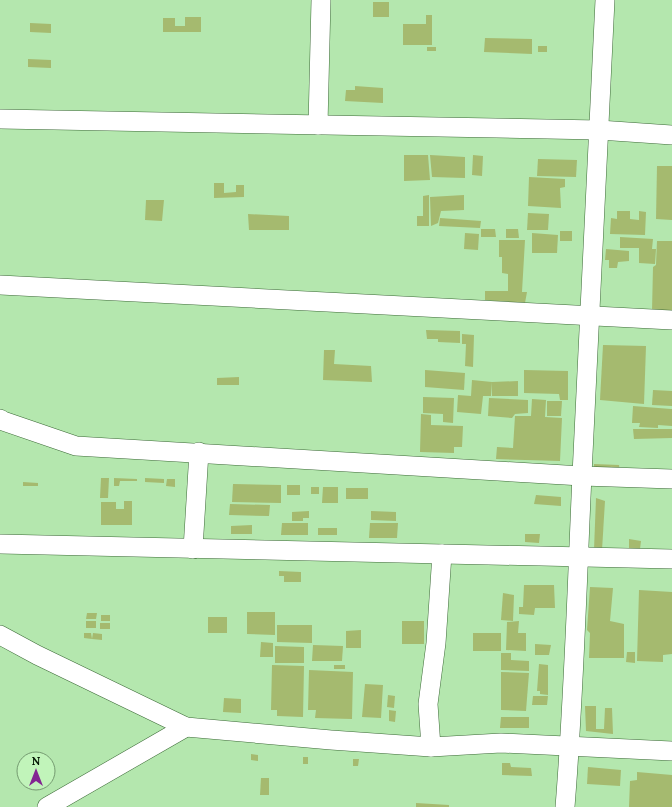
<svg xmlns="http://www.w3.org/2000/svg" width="672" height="807" font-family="Lora,serif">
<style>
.building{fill:#a5ba6f}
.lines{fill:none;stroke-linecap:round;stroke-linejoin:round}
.minor-casing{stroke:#3c6a37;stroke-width:20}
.minor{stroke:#fff;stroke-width:19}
</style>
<rect width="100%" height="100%" fill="#b4e7ae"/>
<!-- building -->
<g class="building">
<rect x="373" y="2" width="16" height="15"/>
<path d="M426,15H432V45H403V24H426Z"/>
<path d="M185,17H201V32H163V18H175V26H185Z"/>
<path d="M30,23L51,24V33L30,32Z"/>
<path d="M485,38L532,39V54L484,52Z"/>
<rect x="538" y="46" width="9" height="6"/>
<rect x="427" y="47" width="9" height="4"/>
<path d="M28,59L51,60V68L28,67Z"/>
<path d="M355,86L383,88V103L345,101L346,90H355Z"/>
<path d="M404,155H428L430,180L404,181Z"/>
<path d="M430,155L465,157V178L432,177Z"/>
<path d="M473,155L483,156L482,176L472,175Z"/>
<path d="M538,159L577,160L576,177L537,176Z"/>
<path d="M657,166H672V220L656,219Z"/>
<path d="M529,177L565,179V187L560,188L561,208L528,206Z"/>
<path d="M214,183H224V193L236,192V185H244V197L214,198Z"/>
<path d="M429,195V226H417V216H423V196Z"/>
<path d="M464,195V210L441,211L438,223L431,226L430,197Z"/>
<path d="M146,200H164L162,221L145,220Z"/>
<path d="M617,211H630V219L639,220V211L646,212L645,235L610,234L611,218L617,219Z"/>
<path d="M528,213L549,214L548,230H527Z"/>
<path d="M248,214L289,216V230H249Z"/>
<path d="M440,218L481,221L480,228L439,226Z"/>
<path d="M481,229H495L496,237H481Z"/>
<path d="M506,229H518L519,238H506Z"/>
<rect x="560" y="231" width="12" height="10"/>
<path d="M465,233L479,234L478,250L464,249Z"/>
<path d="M532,233L558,235L557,253H532Z"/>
<path d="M620,237L653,239L652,249H656L655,264L639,263V248H620Z"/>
<path d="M499,240H525L522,292H527L525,303L485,300V291H508V274L502,273V257H499Z"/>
<path d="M657,241H672V312L652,311L653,267L656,265Z"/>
<path d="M606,249L629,251V261L618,262L617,268H609V260H605Z"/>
<path d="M426,330L460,331V343L438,342V339H427Z"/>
<path d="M462,334L474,335L473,367L465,366L466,344H462Z"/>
<path d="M603,345L646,346L644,404L600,400Z"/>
<path d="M324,350H335L334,364L371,366L372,382L323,380Z"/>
<path d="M425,370L465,373L464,390L425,387Z"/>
<path d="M524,370L568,371V400H560L559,394L524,393Z"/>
<path d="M239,377V385H217V378Z"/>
<path d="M472,380L492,382L491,396H483L481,414L457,412L458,395L471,396Z"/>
<path d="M518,381V396H492V382Z"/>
<path d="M653,390L672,391V406L652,405Z"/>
<path d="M423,397L454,398L453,423L443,422V414L423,413Z"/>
<path d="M489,398L528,400V413L515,414L512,418L488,416Z"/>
<path d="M532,399L546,400L545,417L562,418L560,461L496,459L497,447L513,448L515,416H531Z"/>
<path d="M547,401H562L561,416H547Z"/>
<path d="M633,406L671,409H672V426L658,425V428L639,427L640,423H632Z"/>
<path d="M421,414L431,415V425L463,426L462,447H454V453L420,452Z"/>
<path d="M633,429H672V438L634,439Z"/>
<path d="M594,464L619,465L620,473L594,472Z"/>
<path d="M101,478H109L108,498H100Z"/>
<path d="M114,478L137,479V481H120L119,486H114Z"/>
<path d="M145,478L164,479V483L145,482Z"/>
<path d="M167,479H175V487L166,486Z"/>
<path d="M23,482L38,483V486H23Z"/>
<path d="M233,484L281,485V503L232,502Z"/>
<rect x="287" y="485" width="13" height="10"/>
<rect x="311" y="487" width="8" height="7"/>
<path d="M323,487H338V503H322Z"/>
<rect x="346" y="488" width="22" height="11"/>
<path d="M536,495L561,497V506L534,504Z"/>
<path d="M596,498L605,501L602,550H594Z"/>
<path d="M124,501H132V525H101V502H116V509H124Z"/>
<path d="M230,504L270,505L269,516L229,515Z"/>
<path d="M309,511V518H303V521H292V512Z"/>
<path d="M371,511L396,512V521L371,520Z"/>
<path d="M282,523H308V535H281Z"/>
<path d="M370,523H398L397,538H369Z"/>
<path d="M252,525V534H231V526Z"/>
<rect x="318" y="528" width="19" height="7"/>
<path d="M525,534H540L539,543L525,542Z"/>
<path d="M629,539L641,541L640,549H629Z"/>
<path d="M279,571L301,572V582H284V576H279Z"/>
<path d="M524,585H554L555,608H535L534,615L519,614V607H523Z"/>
<path d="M590,587L613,588L610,621L624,624V658H589L590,633L587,630Z"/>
<path d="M639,590L672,592V654L663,655V662L637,661Z"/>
<path d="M503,593L514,595L513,621L501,620Z"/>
<path d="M247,612H275V635L247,634Z"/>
<path d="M87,613H97L96,619H86Z"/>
<rect x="101" y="615" width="9" height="6"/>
<rect x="208" y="617" width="19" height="16"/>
<rect x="86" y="621" width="10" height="7"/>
<rect x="402" y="621" width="22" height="23"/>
<path d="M519,621L518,633H526V651L506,650L507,622Z"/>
<rect x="100" y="623" width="10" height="6"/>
<path d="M277,625H312V643L277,642Z"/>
<path d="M361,630V648H346V631Z"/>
<path d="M84,633H91L92,639L84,638Z"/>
<path d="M93,633L102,634V640L92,639Z"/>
<rect x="473" y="633" width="28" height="18"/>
<path d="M261,642L273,643V657H260Z"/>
<path d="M535,644L551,645L549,655H535Z"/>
<path d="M313,645L343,646L342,661H312Z"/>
<path d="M275,646L304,647V663H275Z"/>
<path d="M627,652H635V663L626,662Z"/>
<path d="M501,653H511V660L529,661V671L501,670Z"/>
<path d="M539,664L548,665V695L540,694V691H537Z"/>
<path d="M272,665L304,666L303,717L277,716V710H271Z"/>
<rect x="334" y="665" width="11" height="4"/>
<path d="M309,670L353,672L352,719L315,718L316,710H308Z"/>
<path d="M501,672L529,673L526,711L501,710Z"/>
<path d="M365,684L383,685L381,718L362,717Z"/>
<path d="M388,695L395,696L394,708L387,707Z"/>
<path d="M533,696H548L547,705H532Z"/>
<path d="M224,698L241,699V713L223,712Z"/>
<path d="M585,706H596V729H604L605,708H612L613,734L586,731Z"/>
<path d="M389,710L396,711L395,722L389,721Z"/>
<path d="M501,717H529V728H500Z"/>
<path d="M251,754L258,755V761L251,760Z"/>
<rect x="303" y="757" width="5" height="7"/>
<path d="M353,759H359L358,766H353Z"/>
<path d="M502,763H510L511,767L531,768L532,776L502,775Z"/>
<path d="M588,767L621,770L620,786L587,784Z"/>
<path d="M637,772L672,775V807H629L630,781L637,780Z"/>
<path d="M261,778H269V795H260Z"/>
<path d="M416,803L449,805V807H416Z"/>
</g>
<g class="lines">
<defs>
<g id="minor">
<path d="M0,119L599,130L672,135"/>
<path d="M318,125L321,0"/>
<path d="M0,285L672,320"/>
<path d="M0,419L3,421L76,446L582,476L672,479"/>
<path d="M0,544L672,559"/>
<path d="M193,549L199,452"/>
<path d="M442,554L436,643L428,704L431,747L501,743L672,751"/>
<path d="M0,635L37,655L186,727L331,740L431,747"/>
<path d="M47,807L186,727"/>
<path d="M565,807C574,696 577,585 582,475C589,316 598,158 605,0"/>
</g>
</defs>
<!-- minor casing -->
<use href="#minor" class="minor-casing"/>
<!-- minor -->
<use href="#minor" class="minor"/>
</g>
<!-- north arrow -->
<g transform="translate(36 771)"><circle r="19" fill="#c1f4ba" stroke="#759b71"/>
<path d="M0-3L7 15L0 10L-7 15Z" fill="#832692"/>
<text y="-6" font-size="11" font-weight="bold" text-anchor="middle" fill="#041503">N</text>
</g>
</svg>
